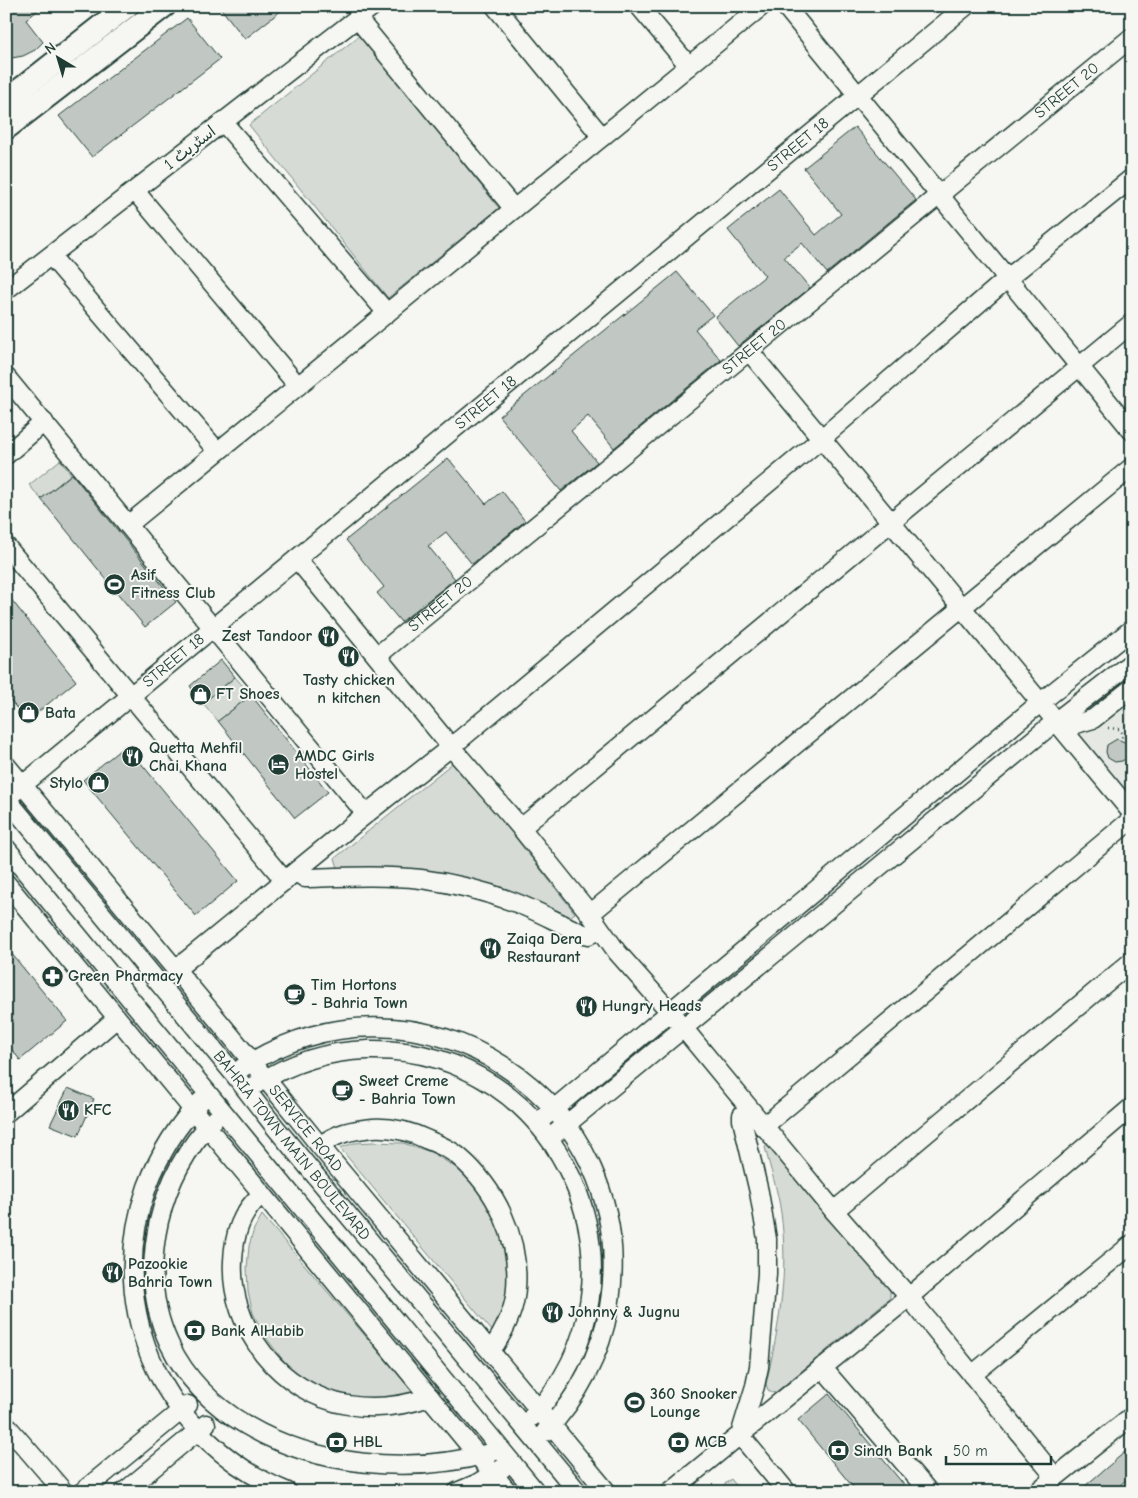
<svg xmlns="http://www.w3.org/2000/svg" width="1138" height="1498" font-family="'Comic Neue','Playpen Sans Arabic',sans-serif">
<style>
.built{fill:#e6e8e4}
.green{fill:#d6dbd6;stroke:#7a8c85}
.building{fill:#c1c8c3;stroke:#1f3d34}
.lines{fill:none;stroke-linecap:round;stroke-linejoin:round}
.minor-casing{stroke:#1f3d34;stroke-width:21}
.major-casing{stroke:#1f3d34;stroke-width:26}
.path{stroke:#1f3d34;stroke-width:2.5;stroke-dasharray:1 4;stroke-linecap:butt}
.minor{stroke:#f6f6f2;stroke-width:18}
.major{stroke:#f6f6f2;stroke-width:22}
.labels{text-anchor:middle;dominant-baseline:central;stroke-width:4;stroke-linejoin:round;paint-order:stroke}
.street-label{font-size:16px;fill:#1f3d34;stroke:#f6f6f2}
.poi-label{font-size:16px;font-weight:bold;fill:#1f3d34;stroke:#f6f6f2;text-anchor:start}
</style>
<rect width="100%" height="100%" fill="#f6f6f2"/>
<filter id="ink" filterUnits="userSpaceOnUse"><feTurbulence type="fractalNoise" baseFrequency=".02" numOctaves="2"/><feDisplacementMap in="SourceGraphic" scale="10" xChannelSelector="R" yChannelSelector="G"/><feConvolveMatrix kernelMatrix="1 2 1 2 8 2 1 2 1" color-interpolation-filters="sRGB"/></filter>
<g filter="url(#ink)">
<!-- built -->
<path class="built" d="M1132,675V796L1071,724Z"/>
<!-- green -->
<g class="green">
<path d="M360,35L499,208L388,298L249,125Z"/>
<path d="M60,460L71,474L41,499L29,485Z"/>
<path d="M235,677L251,695L218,721L203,703Z"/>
<path d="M455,761L575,913L570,917C518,892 461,871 403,868C381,866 359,869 338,868L335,858Z"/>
<path d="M771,1141L890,1289V1298L776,1392L772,1393L768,1390L766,1384C779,1328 789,1270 781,1213C778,1190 770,1169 765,1147Z"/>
<path d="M373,1142L403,1143L431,1152L463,1172L481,1190L501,1225L510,1268L505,1308L499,1322L492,1331L340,1148L354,1143Z"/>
<path d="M262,1215L414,1393L398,1399L342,1398L303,1379L289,1368L264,1335L253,1313L248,1292L247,1268L249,1246L254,1229Z"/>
<path d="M731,1479L741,1492H715Z"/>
</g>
<!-- building -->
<g class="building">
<path d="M6,6H43L26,20L43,42L35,50L23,56L6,59Z"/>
<path d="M219,6H287L245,39Z"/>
<path d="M187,18L220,59L92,157L59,116Z"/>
<path d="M855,127L916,200L827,273L802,243L784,257L810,288L738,346L715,317L765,276L728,230L779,189L816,235L841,214L804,168Z"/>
<path d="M677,272L713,315L695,329L721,360L614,448L588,416L571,431L597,462L561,491L499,416Z"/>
<path d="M448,458L486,504L502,491L525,521L472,564L446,532L428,546L455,579L401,622L377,593L384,587L346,540Z"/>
<path d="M72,474L176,602L145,627L41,499Z"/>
<path d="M6,593L76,681L27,721L6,695Z"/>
<path d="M221,660L235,677L203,703L190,686Z"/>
<path d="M251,695L328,792L295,818L218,721Z"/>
<path d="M1117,739L1132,745V759L1127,758L1122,761L1115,762L1108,758L1106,752L1107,745Z"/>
<path d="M126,745L238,881L196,916L83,780Z"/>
<path d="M6,947L67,1021L20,1060L6,1042Z"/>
<path d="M68,1088L94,1099L78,1136L50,1125Z"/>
<path d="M829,1394L866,1439L910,1492H857L798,1420Z"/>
<path d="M1132,1446V1475L1120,1485L1126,1492H1078Z"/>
</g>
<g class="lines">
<defs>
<g id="minor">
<path d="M495,6L602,137"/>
<path d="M639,6L689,66"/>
<path d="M785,6L1132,431"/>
<path d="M357,18L514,209"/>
<path d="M223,122L387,313"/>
<path d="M135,191L298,386"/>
<path d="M51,256L217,451"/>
<path d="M6,290L373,6"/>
<path d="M749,351L1132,813"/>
<path d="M6,377L366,814"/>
<path d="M6,455L44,422"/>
<path d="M128,525L762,6"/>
<path d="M6,546L285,881"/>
<path d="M297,559L451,747L521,828L590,914L617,952L671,1013L834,1211L909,1297L1055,1477"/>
<path id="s1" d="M377,656L1132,37"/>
<path d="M1056,721L1076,724L1093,719L1132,688"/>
<path id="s2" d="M6,765L231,1036L320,1146L607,1492"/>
<path id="s3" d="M6,798L234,1074L275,1127L578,1492"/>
<path id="s4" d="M7,798L966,6"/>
<path d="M521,828L1132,323"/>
<path d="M6,848L536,1492"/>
<path d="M296,872L305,878C344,877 382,875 421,879C452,883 484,891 514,902C538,911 560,924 584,934L589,935L599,928"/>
<path d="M6,883L508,1492"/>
<path d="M590,914L1132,467"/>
<path d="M175,970L366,814L451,747L822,438L1008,278L1132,178"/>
<path d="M242,1068C417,952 644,1100 609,1307C601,1354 578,1398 545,1432"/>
<path d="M257,1084C290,1063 329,1051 368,1050C561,1045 665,1277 532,1417"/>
<path d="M201,1101C177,1125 159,1155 147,1187C102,1312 167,1443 288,1492"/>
<path d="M748,1109L742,1115V1120L759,1192L767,1239V1274L759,1367L755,1386L740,1435L787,1492"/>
<path d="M6,1113L117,1018"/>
<path d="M214,1120C186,1148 168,1183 159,1221C116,1412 326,1498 490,1453"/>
<path d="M537,1123L1041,702L1132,629"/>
<path d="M763,1127L1132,819"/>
<path d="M550,1138L1056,721L1132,662"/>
<path d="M320,1146C336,1133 352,1130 373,1128C392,1127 411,1132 428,1140C438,1144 450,1149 458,1156C496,1188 520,1238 516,1288C515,1311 504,1332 491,1351"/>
<path d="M262,1194C241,1212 234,1234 233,1261C229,1328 281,1394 348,1405C376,1410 403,1406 430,1397"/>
<path d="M834,1211L1132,961"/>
<path d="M822,1367L929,1492"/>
<path d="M972,1375L1132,1244"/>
<path d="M6,1425L64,1492"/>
<path d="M82,1492L188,1405"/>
<path d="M124,1492L206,1424"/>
<path d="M457,1492L476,1484L503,1468"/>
<path d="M670,1492L909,1297L1132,1107"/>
<path d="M1037,1492L1132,1416"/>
</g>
<g id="major">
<path d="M6,101L127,6"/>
<path d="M6,128L164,6"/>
</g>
</defs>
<!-- minor casing -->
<use href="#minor" class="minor-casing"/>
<!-- major casing -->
<use href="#major" class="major-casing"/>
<!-- path -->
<path class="path" d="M1108,728L1119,729L1123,734L1121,740"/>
<!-- minor -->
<use href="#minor" class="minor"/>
<!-- major -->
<use href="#major" class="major"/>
</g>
</g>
<!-- icons -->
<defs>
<symbol id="stadium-disc" viewBox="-11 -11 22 22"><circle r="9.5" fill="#1f3d34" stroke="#f6f6f2"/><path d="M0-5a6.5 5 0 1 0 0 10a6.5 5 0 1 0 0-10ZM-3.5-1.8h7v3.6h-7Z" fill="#fff"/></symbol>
<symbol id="restaurant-disc" viewBox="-11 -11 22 22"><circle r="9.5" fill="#1f3d34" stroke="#f6f6f2"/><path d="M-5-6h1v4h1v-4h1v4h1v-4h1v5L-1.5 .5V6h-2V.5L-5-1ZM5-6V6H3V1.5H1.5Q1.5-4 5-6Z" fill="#fff"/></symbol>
<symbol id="shop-disc" viewBox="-11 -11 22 22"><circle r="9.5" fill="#1f3d34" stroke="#f6f6f2"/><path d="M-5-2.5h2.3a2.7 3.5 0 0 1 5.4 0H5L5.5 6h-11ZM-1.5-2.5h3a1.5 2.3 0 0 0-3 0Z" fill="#fff"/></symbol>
<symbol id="hotel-disc" viewBox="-11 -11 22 22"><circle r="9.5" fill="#1f3d34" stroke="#f6f6f2"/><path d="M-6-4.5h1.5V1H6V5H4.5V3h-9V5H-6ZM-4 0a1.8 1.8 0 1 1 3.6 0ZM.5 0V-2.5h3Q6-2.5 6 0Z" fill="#fff"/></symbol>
<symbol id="pharmacy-disc" viewBox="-11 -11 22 22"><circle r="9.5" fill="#1f3d34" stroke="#f6f6f2"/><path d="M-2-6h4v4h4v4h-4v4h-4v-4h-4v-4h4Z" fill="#fff"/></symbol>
<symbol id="cafe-disc" viewBox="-11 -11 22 22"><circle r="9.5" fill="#1f3d34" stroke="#f6f6f2"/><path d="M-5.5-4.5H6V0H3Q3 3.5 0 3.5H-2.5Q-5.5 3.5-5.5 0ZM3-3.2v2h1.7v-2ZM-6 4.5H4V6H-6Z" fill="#fff"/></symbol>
<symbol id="bank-disc" viewBox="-11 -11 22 22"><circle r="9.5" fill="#1f3d34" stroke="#f6f6f2"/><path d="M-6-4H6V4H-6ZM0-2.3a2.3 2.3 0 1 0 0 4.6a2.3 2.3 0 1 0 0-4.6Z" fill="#fff"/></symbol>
</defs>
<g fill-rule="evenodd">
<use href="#stadium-disc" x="102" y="572" width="25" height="25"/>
<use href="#restaurant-disc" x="316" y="624" width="25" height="25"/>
<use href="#restaurant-disc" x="336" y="644" width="25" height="25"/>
<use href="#shop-disc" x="188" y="682" width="25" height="25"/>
<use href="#shop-disc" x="16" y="700" width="25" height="25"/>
<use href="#restaurant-disc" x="120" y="744" width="25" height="25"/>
<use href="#hotel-disc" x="266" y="752" width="25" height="25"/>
<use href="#shop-disc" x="86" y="770" width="25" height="25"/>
<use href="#restaurant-disc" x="478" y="936" width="25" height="25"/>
<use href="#pharmacy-disc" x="40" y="964" width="25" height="25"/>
<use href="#cafe-disc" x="282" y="982" width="25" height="25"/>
<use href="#restaurant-disc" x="574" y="994" width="25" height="25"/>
<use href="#cafe-disc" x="330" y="1078" width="25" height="25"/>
<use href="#restaurant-disc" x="56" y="1098" width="25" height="25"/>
<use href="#restaurant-disc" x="100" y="1260" width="25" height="25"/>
<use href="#restaurant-disc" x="540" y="1300" width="25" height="25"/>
<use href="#bank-disc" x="182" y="1318" width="25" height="25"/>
<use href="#stadium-disc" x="622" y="1390" width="25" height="25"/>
<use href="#bank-disc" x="324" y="1430" width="25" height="25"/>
<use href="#bank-disc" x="666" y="1430" width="25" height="25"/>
<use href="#bank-disc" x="826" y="1438" width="25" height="25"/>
</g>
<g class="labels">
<!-- street labels -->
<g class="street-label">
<text stroke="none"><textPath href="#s1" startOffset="892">STREET 20</textPath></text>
<text stroke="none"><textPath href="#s4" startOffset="1026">STREET 18</textPath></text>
<text transform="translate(190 148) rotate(-38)">اسٹریٹ 1</text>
<text stroke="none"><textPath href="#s1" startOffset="488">STREET 20</textPath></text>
<text stroke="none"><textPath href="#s4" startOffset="621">STREET 18</textPath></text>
<text stroke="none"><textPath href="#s1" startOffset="82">STREET 20</textPath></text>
<text stroke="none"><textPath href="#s4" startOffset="216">STREET 18</textPath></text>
<text stroke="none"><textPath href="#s2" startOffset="471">SERVICE ROAD</textPath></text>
<text stroke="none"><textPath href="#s3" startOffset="450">BAHRIA TOWN MAIN BOULEVARD</textPath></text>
</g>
<!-- poi labels -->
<g class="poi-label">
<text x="131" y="575">Asif<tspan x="131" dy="18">Fitness Club</tspan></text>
<text x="312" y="636" text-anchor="end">Zest Tandoor</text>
<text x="349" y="680" text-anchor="middle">Tasty chicken<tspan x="349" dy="18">n kitchen</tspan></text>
<text x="216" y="694">FT Shoes</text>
<text x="45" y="713">Bata</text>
<text x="149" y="748">Quetta Mehfil<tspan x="149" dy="18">Chai Khana</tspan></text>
<text x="295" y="756">AMDC Girls<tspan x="295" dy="18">Hostel</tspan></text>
<text x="83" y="783" text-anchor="end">Stylo</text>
<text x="507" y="939">Zaiqa Dera<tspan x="507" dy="18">Restaurant</tspan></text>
<text x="68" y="976">Green Pharmacy</text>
<text x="311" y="985">Tim Hortons<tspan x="311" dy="18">- Bahria Town</tspan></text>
<text x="602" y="1006">Hungry Heads</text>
<text x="359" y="1081">Sweet Creme<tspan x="359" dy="18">- Bahria Town</tspan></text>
<text x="84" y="1110">KFC</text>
<text x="128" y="1264">Pazookie<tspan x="128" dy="18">Bahria Town</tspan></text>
<text x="568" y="1312">Johnny &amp; Jugnu</text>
<text x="211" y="1331">Bank AlHabib</text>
<text x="650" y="1394">360 Snooker<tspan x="650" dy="18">Lounge</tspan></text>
<text x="353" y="1442">HBL</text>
<text x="695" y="1442">MCB</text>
<text x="854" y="1451">Sindh Bank</text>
</g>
</g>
<!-- margin -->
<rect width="1138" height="1498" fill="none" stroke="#f6f6f2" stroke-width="25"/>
<rect x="12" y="12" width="1113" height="1473" fill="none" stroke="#1f3d34" stroke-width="2" filter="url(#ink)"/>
<!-- north arrow -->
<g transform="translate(58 58) rotate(322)" stroke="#f6f6f2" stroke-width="4" paint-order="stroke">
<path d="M0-4L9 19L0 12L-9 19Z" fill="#1f3d34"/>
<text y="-8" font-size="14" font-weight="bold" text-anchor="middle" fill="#1f3d34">N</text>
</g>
<!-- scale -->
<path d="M946 1456v8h105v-8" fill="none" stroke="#1f3d34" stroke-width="2.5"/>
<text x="953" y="1456" font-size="15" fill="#1f3d34" stroke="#f6f6f2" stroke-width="4" paint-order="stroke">50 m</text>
</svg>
